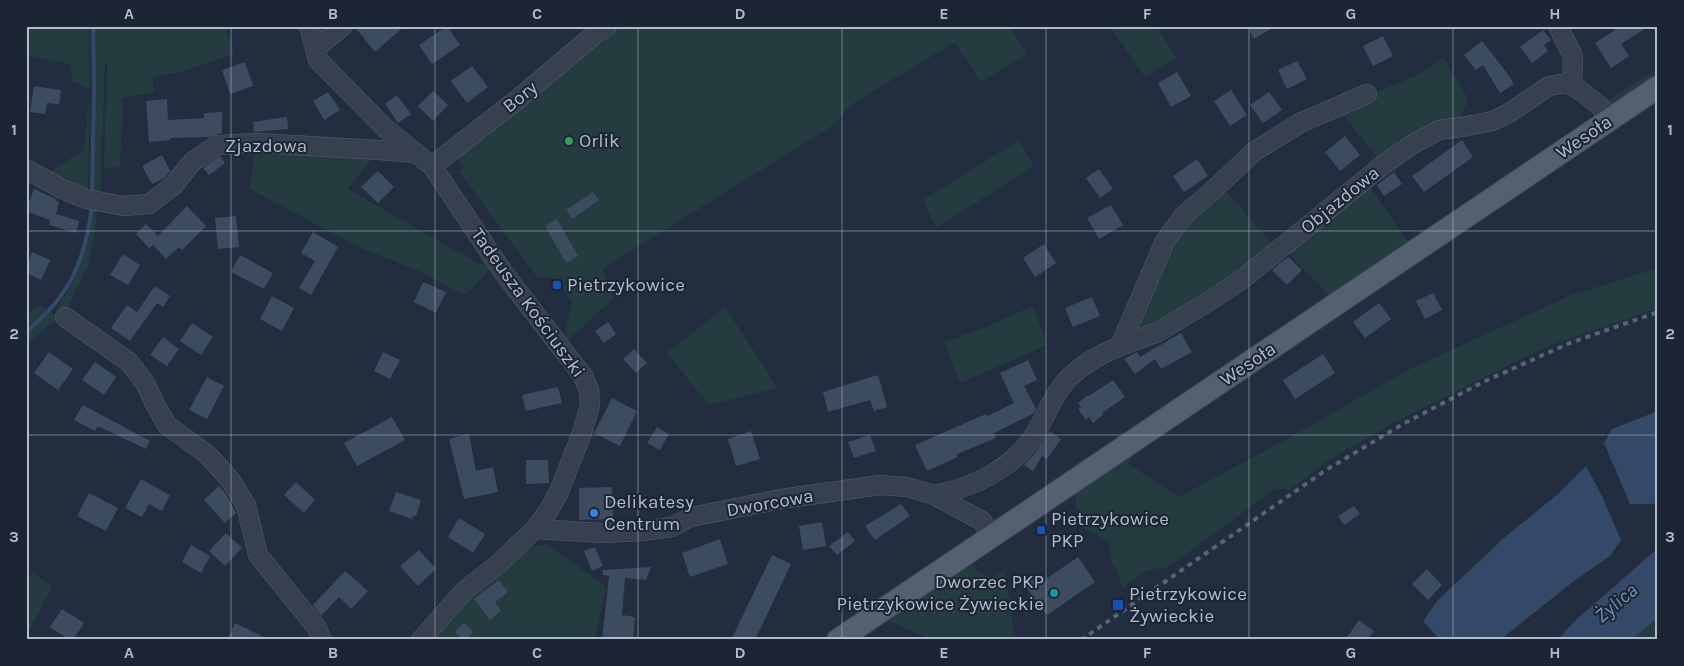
<svg xmlns="http://www.w3.org/2000/svg" width="1684" height="666" font-family="Karla,sans-serif">
<style>
.green{fill:#243c40}
.water{fill:#344868}
.lines{fill:none;stroke-linecap:round;stroke-linejoin:round}
.stream{stroke:#344868;stroke-width:4}
.building{fill:#3d4b5f}
.minor-casing{stroke:#545e6d;stroke-width:20}
.major-casing{stroke:#3f4958;stroke-width:24}
.minor{stroke:#36404f;stroke-width:19}
.major{stroke:#545f6f;stroke-width:22}
.rail{stroke:#586476;stroke-width:4;stroke-dasharray:5 5;stroke-linecap:butt}
.grid{fill:none;stroke:#b2bbca;stroke-width:1;stroke-opacity:0.55}
.leisure-dot{fill:#2e9e5b;stroke:#1b2534;stroke-width:2}
.transit-dot{fill:#1a4fb4;stroke:#1b2534;stroke-width:2}
.shop-dot{fill:#3f7fe0;stroke:#1b2534;stroke-width:2}
.culture-dot{fill:#0f9aa8;stroke:#1b2534;stroke-width:2}
.labels{text-anchor:middle;dominant-baseline:central;stroke-width:4;stroke-linejoin:round;paint-order:stroke}
.street-label{font-size:19px;fill:#b2bbca;stroke:#1b2534}
.poi-label{font-size:19px;fill:#b2bbca;stroke:#1b2534;text-anchor:start}
.water-label{font-size:20px;font-style:italic;fill:#7790b4;stroke:#1b2534}
.neatline{fill:none;stroke:#b2bbca;stroke-width:2}
.grid-label{font-size:16px;text-anchor:middle;font-weight:bold;fill:#b2bbca}
</style>
<rect width="100%" height="100%" fill="#222e3f"/>
<!-- green -->
<g class="green">
<path d="M26,26H89L90,89L88,195L54,179L51,171L84,150L90,89L72,81L70,64L26,56Z"/>
<path d="M95,26H225L235,54L183,71L153,77L154,92L123,98L120,167L104,168L107,63H105L100,196L93,195Z"/>
<path d="M618,26H1008L1027,54L981,82L955,42L849,106L835,124L602,269L614,298L567,341L565,333L572,302L555,278L537,277L459,171L464,168L455,155L601,37Z"/>
<path d="M1110,26H1156L1176,58L1145,77Z"/>
<path d="M1443,57L1468,99L1459,121L1381,162L1338,109L1424,72Z"/>
<path d="M1658,68V78L1610,110L1604,103Z"/>
<path d="M1018,141L1034,166L936,228L923,200Z"/>
<path d="M255,148L376,153L348,189L479,264H483L484,260L491,269L464,295L421,272L361,248L250,189Z"/>
<path d="M1366,181L1410,245L1331,297L1285,250Z"/>
<path d="M1223,187L1276,248L1241,276L1135,337L1166,245Z"/>
<path d="M94,205H99L89,263L67,309H61L58,306C82,271 88,247 94,205Z"/>
<path d="M1658,268V308L1551,345L1515,362L1391,424L1334,457L1289,490L1275,489L1168,567L1148,570L1123,587L1112,560L1109,542L1082,527C1078,515 1074,504 1076,491L1133,456L1128,464L1179,497L1296,434L1408,370L1569,296Z"/>
<path d="M38,305L42,306L47,311L26,330V315Z"/>
<path d="M1033,306L1047,345L960,383L944,342L979,330Z"/>
<path d="M725,307L767,371L776,388L709,405L667,353Z"/>
<path d="M51,312L57,316V319L26,346V334Z"/>
<path d="M546,544L606,586L595,640H429L453,612L526,551L533,546Z"/>
<path d="M965,555L980,574L992,577L1005,569L1014,633L1019,640H933L875,615Z"/>
<path d="M32,572L52,587L26,635V576L30,577Z"/>
<path d="M1658,618V640H1631Z"/>
</g>
<!-- water -->
<g class="water">
<path d="M1658,411V502L1653,504H1630L1604,443L1612,429Z"/>
<path d="M1586,466L1602,496L1621,540L1610,556L1574,581L1500,640H1440L1423,621L1438,600L1504,538L1559,493Z"/>
<path d="M1658,548V618L1631,640H1557L1576,620Z"/>
</g>
<g class="lines">
<!-- stream -->
<g class="stream">
<path d="M92,194L94,89L93,26"/>
<path d="M26,332C70,296 85,261 92,206"/>
</g>
</g>
<!-- building -->
<g class="building">
<path d="M354,26H405L375,52Z"/>
<path d="M447,26L460,45L432,64L419,45Z"/>
<path d="M1247,26H1276L1254,39Z"/>
<path d="M1621,26H1649L1621,44L1629,56L1611,68L1595,43Z"/>
<path d="M1543,30L1551,40L1544,45L1548,51L1532,63L1520,47Z"/>
<path d="M1383,36L1393,56L1373,66L1363,46Z"/>
<path d="M1482,41L1507,73L1514,84L1500,93L1483,65L1476,70L1464,55Z"/>
<path d="M1297,61L1307,79L1287,89L1278,70Z"/>
<path d="M245,62L253,86L230,94L222,70Z"/>
<path d="M472,66L488,87L467,103L451,81Z"/>
<path d="M1177,72L1191,96L1171,107L1158,83Z"/>
<path d="M34,86L61,90L59,104L47,103L45,114L30,112Z"/>
<path d="M1231,90L1247,115L1230,126L1214,101Z"/>
<path d="M433,91L448,105L433,121L418,106Z"/>
<path d="M328,92L340,110L324,120L313,101Z"/>
<path d="M1269,92L1282,110L1263,123L1250,105Z"/>
<path d="M397,95L411,114L398,123L385,104Z"/>
<path d="M167,99L168,120L204,118V113L222,112V133L209,137L170,138V140L149,142L146,101Z"/>
<path d="M287,117L288,129L254,132L253,122Z"/>
<path d="M1345,136L1360,155L1340,171L1325,152Z"/>
<path d="M1462,140L1473,157L1424,192L1412,176Z"/>
<path d="M162,155L170,171L165,178L152,184L142,166Z"/>
<path d="M220,156L225,163L209,175L203,168Z"/>
<path d="M1197,159L1208,176L1184,192L1173,176Z"/>
<path d="M1099,169L1113,189L1100,198L1086,178Z"/>
<path d="M378,171L394,187L378,203L361,187Z"/>
<path d="M1394,172L1402,184L1384,196L1377,185Z"/>
<path d="M34,189L56,199L55,201L59,202L56,214L79,221L76,233L49,225L50,220L26,211Z"/>
<path d="M593,192L599,200L572,219L566,210Z"/>
<path d="M1111,205L1123,225L1099,239L1087,218Z"/>
<path d="M187,206L206,226L182,250L179,247L166,259L153,245L149,248L136,234L146,224L158,236Z"/>
<path d="M236,216L239,247L218,249L215,218Z"/>
<path d="M557,219L578,256L566,263L545,226Z"/>
<path d="M313,232L338,247L311,295L299,288L315,261L301,253Z"/>
<path d="M1044,244L1056,263L1035,277L1023,258Z"/>
<path d="M32,252L50,260L41,280L26,273V266Z"/>
<path d="M123,254L140,265L128,285L110,275Z"/>
<path d="M240,255L273,273L264,289L231,272Z"/>
<path d="M1288,257L1302,270L1287,285L1272,270Z"/>
<path d="M423,282L446,292L436,313L414,302Z"/>
<path d="M155,286L170,296L163,307L157,303L130,341L111,328L127,305L137,312Z"/>
<path d="M1433,293L1442,310L1425,319L1416,301Z"/>
<path d="M272,296L294,308L282,331L260,319Z"/>
<path d="M1092,297L1100,316L1073,327L1065,308Z"/>
<path d="M1379,303L1391,319L1365,338L1353,322Z"/>
<path d="M608,322L616,334L604,343L595,331Z"/>
<path d="M192,323L213,337L201,355L180,341Z"/>
<path d="M1181,333L1192,352L1161,369L1155,359L1135,374L1124,359L1137,352L1140,357Z"/>
<path d="M163,337L179,349L167,366L150,355Z"/>
<path d="M634,349L647,363L636,373L623,359Z"/>
<path d="M49,352L73,369L58,390L34,373Z"/>
<path d="M383,352L400,360L390,379L374,371Z"/>
<path d="M1323,354L1335,373L1295,399L1283,380Z"/>
<path d="M1028,360L1037,380L1024,386L1036,409L1034,413L994,433L996,438L957,454L958,457L927,471L915,445L986,414L987,416L1014,403L1000,373Z"/>
<path d="M95,362L116,377L104,395L82,380Z"/>
<path d="M878,375L887,407L874,411L870,400L828,412L823,392Z"/>
<path d="M207,377L224,386L207,419L189,410Z"/>
<path d="M1113,380L1125,397L1102,413L1104,414L1093,423L1089,417L1086,420L1078,409L1081,407L1078,403L1088,395L1089,396Z"/>
<path d="M558,387L562,403L526,411L522,395Z"/>
<path d="M612,398L637,411L620,446L594,433Z"/>
<path d="M83,405L150,441L146,449L98,426L95,431L74,420Z"/>
<path d="M392,417L405,440L357,466L344,443Z"/>
<path d="M657,427L669,434L660,450L647,443Z"/>
<path d="M751,431L760,459L736,466L728,439Z"/>
<path d="M1050,431L1061,439L1047,459L1042,456L1033,471L1024,465L1035,453Z"/>
<path d="M469,434L476,471L493,467L498,492L464,499L449,439Z"/>
<path d="M870,435L876,451L854,458L848,442Z"/>
<path d="M526,460H548L549,483L526,484Z"/>
<path d="M141,479L170,495L162,511L149,504L142,517L125,508Z"/>
<path d="M296,482L315,500L304,513L284,495Z"/>
<path d="M219,486L226,494L236,513L225,523L204,500Z"/>
<path d="M612,487L613,519L579,520V488Z"/>
<path d="M396,492L421,500L416,516L414,515L412,519L389,511Z"/>
<path d="M89,493L118,508L106,531L77,516Z"/>
<path d="M901,504L910,516L875,540L865,526Z"/>
<path d="M1354,506L1360,514L1344,525L1338,516Z"/>
<path d="M459,518L485,534L473,553L448,537Z"/>
<path d="M822,522L826,546L803,550L799,526Z"/>
<path d="M848,532L855,541L837,555L829,546Z"/>
<path d="M226,533L242,548L225,566L209,551Z"/>
<path d="M720,539L728,564L690,577L682,553Z"/>
<path d="M191,545L210,556L201,573L182,562Z"/>
<path d="M595,547L603,566L592,571L584,551Z"/>
<path d="M419,550L436,569L418,586L400,566Z"/>
<path d="M772,555L791,564L755,640H731Z"/>
<path d="M1078,557L1095,582L1047,615L1024,585L1039,575L1043,581Z"/>
<path d="M651,567L646,580L625,578L622,615L635,617L633,640H602L609,576L603,575V570Z"/>
<path d="M1427,569L1442,585L1428,600L1412,584Z"/>
<path d="M345,571L368,591L351,609L339,597L321,616L313,605Z"/>
<path d="M499,580L508,592L495,602L501,611L490,620L474,599Z"/>
<path d="M62,609L84,623L73,640H70L50,627Z"/>
<path d="M1359,620L1374,631L1367,640H1345Z"/>
<path d="M235,623L270,640H227Z"/>
<path d="M464,623L473,632L466,640H463L455,632Z"/>
</g>
<g class="lines">
<defs>
<g id="minor">
<path d="M309,26L318,60L386,129L432,166L503,272L583,376L589,390L590,405L582,433L558,494L549,510L535,529L497,565L464,591L421,640"/>
<path d="M1558,26L1573,56L1572,86"/>
<path d="M315,49L343,26"/>
<path d="M432,166L518,99L595,34L607,26"/>
<path d="M26,169L62,189L86,199L124,206L149,204L174,185L192,162L217,145L258,143L379,150L416,153"/>
<path d="M65,317L129,362L145,383L156,406L167,425L208,455L231,481L246,505L258,555L317,628L322,640"/>
<path d="M1120,346L1158,332L1208,302L1244,278L1383,165L1413,144L1439,130L1468,126L1492,121L1509,113L1549,86L1566,83L1581,91L1601,107L1609,120"/>
<path d="M934,495C973,488 1014,468 1035,434C1046,417 1052,396 1066,381C1082,364 1099,355 1120,346L1165,241L1183,216L1210,193L1255,151L1300,123L1367,94"/>
<path d="M535,529L603,533L642,531L672,527L691,517L781,499L880,485L907,487L934,495L982,521L991,537"/>
</g>
<path id="major" d="M838,640L1658,87"/>
</defs>
<!-- minor casing -->
<use href="#minor" class="minor-casing"/>
<!-- major casing -->
<use href="#major" class="major-casing"/>
<!-- minor -->
<use href="#minor" class="minor"/>
<!-- major -->
<use href="#major" class="major"/>
<!-- rail -->
<path class="rail" d="M1081,640L1326,470L1403,424L1483,382L1570,343L1658,312"/>
</g>
<!-- grid -->
<path class="grid" d="M231,26V640M435,26V640M638,26V640M842,26V640M1046,26V640M1249,26V640M1453,26V640M26,231H1658M26,435H1658"/>
<!-- markers -->
<circle class="leisure-dot" cx="569" cy="141" r="5"/>
<g class="transit-dot">
<rect x="552" y="280" width="10" height="10" rx="2.5"/>
<rect x="1036" y="525" width="10" height="10" rx="2.5"/>
<rect x="1112" y="599" width="12" height="12" rx="2.5"/>
</g>
<circle class="shop-dot" cx="594" cy="513" r="5"/>
<circle class="culture-dot" cx="1054" cy="593" r="5"/>
<g class="labels">
<!-- street labels -->
<g class="street-label">
<text transform="translate(520 97) rotate(-39)">Bory</text>
<text transform="translate(1584 137) rotate(-34)">Wesoła</text>
<text x="266" y="146">Zjazdowa</text>
<text transform="translate(1340 200) rotate(-39)">Objazdowa</text>
<text transform="translate(528 303) rotate(54)">Tadeusza Kościuszki</text>
<text transform="translate(1248 364) rotate(-34)">Wesoła</text>
<text transform="translate(770 503) rotate(-10)">Dworcowa</text>
</g>
<!-- poi labels -->
<g class="poi-label">
<text x="579" y="141">Orlik</text>
<text x="567" y="285">Pietrzykowice</text>
<text x="604" y="502">Delikatesy<tspan x="604" dy="22">Centrum</tspan></text>
<text x="1051" y="519">Pietrzykowice<tspan x="1051" dy="22">PKP</tspan></text>
<text x="1044" y="582" text-anchor="end">Dworzec PKP<tspan x="1044" dy="22">Pietrzykowice Żywieckie</tspan></text>
<text x="1129" y="594">Pietrzykowice<tspan x="1129" dy="22">Żywieckie</tspan></text>
</g>
<!-- water labels -->
<g class="water-label">
<text transform="translate(1616 603) rotate(-40)">Żylica</text>
</g>
</g>
<!-- border -->
<rect width="1684" height="666" fill="none" stroke="#1b2534" stroke-width="55"/>
<rect x="28" y="28" width="1628" height="610" class="neatline"/>
<g class="grid-label">
<text x="129" y="19">A</text>
<text x="333" y="19">B</text>
<text x="537" y="19">C</text>
<text x="740" y="19">D</text>
<text x="944" y="19">E</text>
<text x="1147" y="19">F</text>
<text x="1351" y="19">G</text>
<text x="1555" y="19">H</text>
<text x="14" y="135">1</text>
<text x="1670" y="135">1</text>
<text x="14" y="339">2</text>
<text x="1670" y="339">2</text>
<text x="14" y="542">3</text>
<text x="1670" y="542">3</text>
<text x="129" y="658">A</text>
<text x="333" y="658">B</text>
<text x="537" y="658">C</text>
<text x="740" y="658">D</text>
<text x="944" y="658">E</text>
<text x="1147" y="658">F</text>
<text x="1351" y="658">G</text>
<text x="1555" y="658">H</text>
</g>
</svg>
